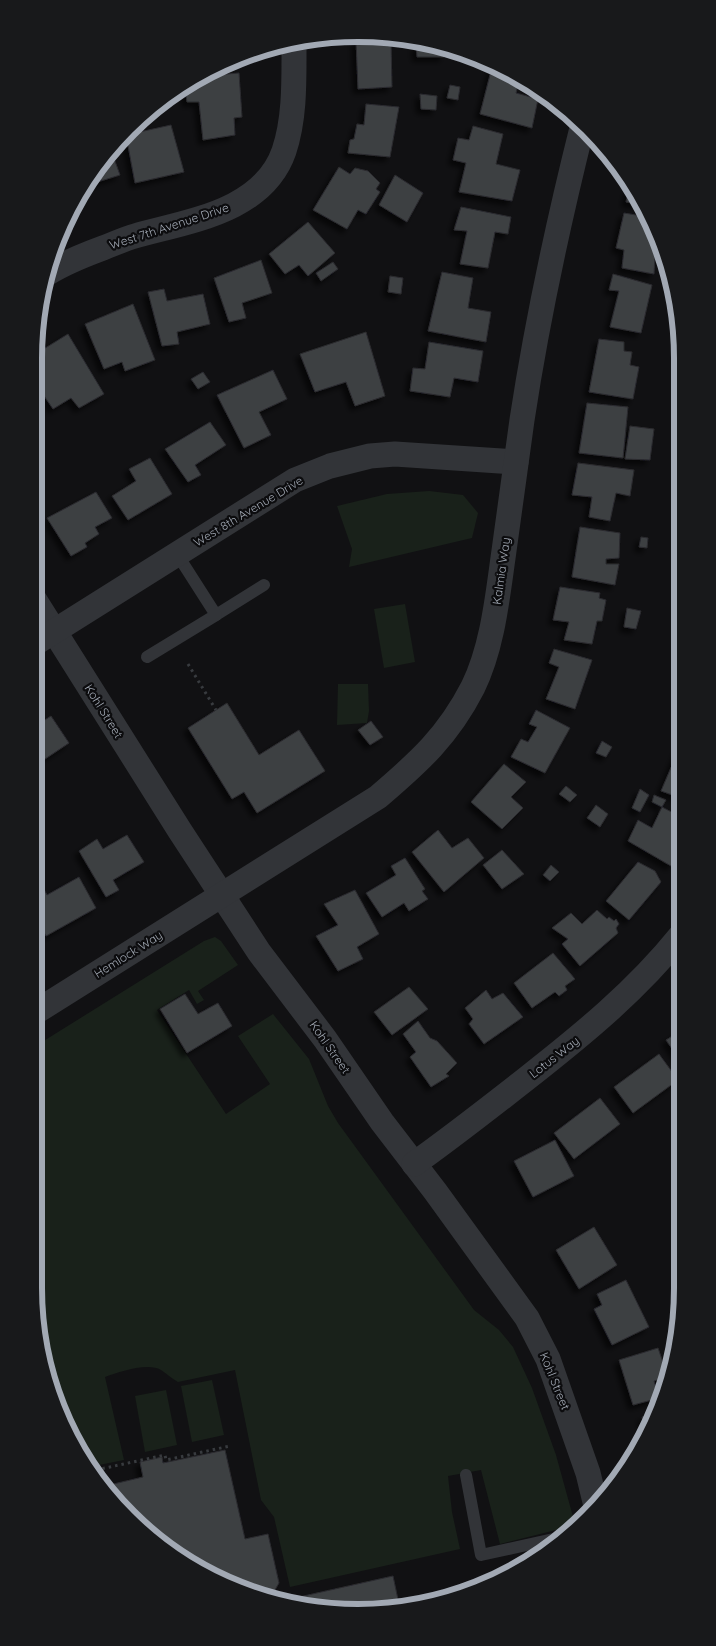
<svg xmlns="http://www.w3.org/2000/svg" width="716" height="1646" font-family="Quicksand,sans-serif">
<style>
.green{fill:#19211a}
.building{fill:#3d3f43;stroke:#2b2b2f;filter:url(#shadow)}
.lines{fill:none;stroke-linecap:round;stroke-linejoin:round}
.path{stroke:#383b3f;stroke-width:3;stroke-dasharray:2.5 4;stroke-linecap:butt}
.lane{stroke:#323438;stroke-width:12}
.street{stroke:#323438;stroke-width:25}
.labels{text-anchor:middle;dominant-baseline:central;stroke-width:4.5;stroke-linejoin:round;paint-order:stroke}
.street-label{font-size:12px;fill:#a2a9b4;stroke:#0c0c0e}
.rim{fill:none;stroke:#a2a9b4;stroke-width:6}
</style>
<defs>
<filter id="shadow"><feDropShadow dx="-4.5" dy="4.5" stdDeviation="2.5" flood-color="#0009"/></filter>
</defs>
<rect width="100%" height="100%" fill="#111113"/>
<!-- green -->
<g class="green">
<path d="M429,491L463,495L478,513L472,538L349,567L352,549L337,506L387,494Z"/>
<path d="M405,604L415,662L384,668L374,609Z"/>
<path d="M338,684H368L369,711L367,723L337,725Z"/>
<path d="M215,937L221,941L238,965L198,991L204,1000L197,1004L189,990L157,1010L226,1114L270,1084L238,1036L273,1014L309,1059L328,1106L338,1123L474,1310L499,1330L513,1347L532,1388L556,1455L575,1524L572,1526L500,1544L481,1470L448,1476L452,1512L460,1549L290,1587L274,1517L261,1500L235,1370L178,1382C171,1378 167,1374 161,1370C148,1362 118,1372 105,1377L124,1460L94,1466L51,1392L34,1288V1047L204,941Z"/>
<path d="M212,1380L224,1435L192,1442L181,1386Z"/>
<path d="M166,1390L177,1445L145,1452L135,1396Z"/>
</g>
<!-- building -->
<g class="building">
<path d="M356,40L391,42L392,87L358,89Z"/>
<path d="M416,45L444,49V57H417Z"/>
<path d="M492,67L519,81L516,93L538,99L532,128L480,114Z"/>
<path d="M239,73L242,117L234,118L235,135L203,140L199,102H187L185,90L204,76Z"/>
<path d="M450,85L460,87L458,100L447,98Z"/>
<path d="M420,94L437,96L436,110L421,109Z"/>
<path d="M366,104L399,107L390,157L348,153L350,140L354,139L357,124L364,125Z"/>
<path d="M171,125L184,172L135,183L126,135Z"/>
<path d="M473,126L503,134L496,164L520,170L512,201L459,192L466,163L453,160L458,138L469,140Z"/>
<path d="M111,150L120,175L91,184Z"/>
<path d="M339,167L350,174L355,168L368,171L380,183L376,189L380,192L366,214L358,210L347,229L313,210Z"/>
<path d="M395,175L423,193L407,222L379,205Z"/>
<path d="M630,186L641,205L626,202Z"/>
<path d="M461,207L511,217L508,234L495,232L488,268L460,264L467,231L454,230Z"/>
<path d="M624,213L648,217L657,234L664,257L655,255L654,274L622,268L624,250L616,248Z"/>
<path d="M308,222L335,253L308,276L299,265L285,274L269,254Z"/>
<path d="M261,260L272,293L242,303L246,318L229,322L214,278Z"/>
<path d="M333,262L338,269L321,281L316,273Z"/>
<path d="M442,272L473,278L468,308L491,312L486,342L428,331Z"/>
<path d="M613,274L652,285L641,333L610,327L619,291L609,290Z"/>
<path d="M390,276L403,278L401,294L388,292Z"/>
<path d="M164,289L167,301L203,294L210,324L177,332L179,344L162,346L148,292Z"/>
<path d="M133,304L155,360L125,371L122,362L104,369L85,324Z"/>
<path d="M366,332L385,396L355,406L346,382L315,392L300,354Z"/>
<path d="M68,334L104,394L79,408L71,398L53,409L34,381V355Z"/>
<path d="M599,339L624,342V351L632,352L630,365L639,367L633,399L589,392Z"/>
<path d="M429,342L483,351L478,382L454,378L450,397L410,391L413,368L425,369Z"/>
<path d="M273,370L287,399L259,412L271,435L244,448L217,395Z"/>
<path d="M203,372L210,382L198,389L191,379Z"/>
<path d="M34,398L41,409L34,414Z"/>
<path d="M587,403L628,407L623,458L579,453Z"/>
<path d="M210,422L226,445L195,465L201,475L188,482L165,449Z"/>
<path d="M630,426L654,429L650,460L625,459Z"/>
<path d="M150,458L172,494L128,520L112,496L136,481L129,469Z"/>
<path d="M578,463L634,470L630,496L616,493L610,521L589,517L592,497L572,495Z"/>
<path d="M96,492L112,518L95,527L99,534L85,543L87,547L71,556L47,518Z"/>
<path d="M580,527L620,533L619,558L606,559V564H619L615,585L572,577Z"/>
<path d="M641,537L648,538L647,548L639,547Z"/>
<path d="M560,587L600,593L599,598L606,600L602,621H597L592,644L564,640L569,622L553,620Z"/>
<path d="M627,608L641,611L636,629L624,627Z"/>
<path d="M554,649L592,660L575,709L546,699L559,667L549,663Z"/>
<path d="M227,703L259,755L299,730L325,771L257,813L244,792L232,799L188,728Z"/>
<path d="M536,710L570,728L545,773L511,757L521,739L528,742L537,727L529,724Z"/>
<path d="M51,716L69,743L45,759L39,749L34,752V727Z"/>
<path d="M371,721L383,737L370,745L358,730Z"/>
<path d="M602,741L612,747L606,757L596,753Z"/>
<path d="M681,744V798L661,791Z"/>
<path d="M504,764L526,782L511,797L523,808L502,829L471,802Z"/>
<path d="M566,786L577,795L570,802L559,794Z"/>
<path d="M640,789L649,795L640,812L632,808Z"/>
<path d="M654,795L666,800L662,807L652,802Z"/>
<path d="M596,805L608,814L600,827L587,818Z"/>
<path d="M662,807L681,817V848L671,866L628,841L638,820L652,828Z"/>
<path d="M438,830L452,848L468,838L484,858L444,892L412,852Z"/>
<path d="M127,835L144,862L113,880L119,890L106,897L79,851L97,839L103,849Z"/>
<path d="M502,850L524,874L502,889L483,865Z"/>
<path d="M405,858L425,889L422,891L428,899L409,911L404,903L382,917L366,893L396,875L391,866Z"/>
<path d="M638,862L655,871L661,882L629,920L606,901Z"/>
<path d="M551,865L559,872L550,881L543,875Z"/>
<path d="M79,877L96,908L46,936L34,915V883L39,880L47,895Z"/>
<path d="M355,890L379,934L357,947L363,959L338,971L316,936L338,925L324,904Z"/>
<path d="M597,910L607,919L609,917L614,921L616,919L619,924L616,928L618,933L580,966L562,944L568,939L552,928L571,913L582,924Z"/>
<path d="M553,953L575,979L565,986L567,990L559,996L555,992L532,1008L514,983Z"/>
<path d="M409,987L428,1009L392,1035L374,1012Z"/>
<path d="M486,990L492,999L503,993L523,1017L484,1044L469,1024L473,1019L465,1008Z"/>
<path d="M185,994L198,1014L218,1003L232,1026L187,1053L160,1009Z"/>
<path d="M418,1021L430,1038L437,1041L457,1063L446,1074L449,1076L431,1087L410,1057L416,1052L403,1034Z"/>
<path d="M682,1030V1057L679,1059L666,1040Z"/>
<path d="M659,1054L678,1080L633,1113L614,1087Z"/>
<path d="M600,1098L620,1124L574,1159L554,1133Z"/>
<path d="M555,1140L574,1176L533,1197L514,1161Z"/>
<path d="M594,1227L617,1265L579,1289L556,1250Z"/>
<path d="M626,1280L649,1327L612,1345L594,1309L602,1305L597,1294Z"/>
<path d="M658,1348L668,1377L654,1381L659,1398L633,1405L619,1360Z"/>
<path d="M652,1415L644,1428L642,1417Z"/>
<path d="M225,1450L245,1539L268,1534L279,1583L272,1595L268,1596L196,1569L114,1502L105,1486L143,1477L140,1462L162,1457L163,1463Z"/>
<path d="M393,1576L400,1609L295,1606L281,1601Z"/>
</g>
<g class="lines">
<!-- path -->
<g class="path">
<path d="M188,664L216,710"/>
<path d="M96,1470L165,1455L166,1460L230,1446"/>
</g>
<!-- lane -->
<g class="lane">
<path d="M216,615L264,585"/>
<path d="M147,657L216,615L177,554"/>
<path d="M466,1475L481,1555L558,1538"/>
</g>
<!-- street -->
<g class="street">
<path d="M48,273C66,262 84,255 103,248C114,244 124,239 135,236C188,221 263,212 284,151C295,118 294,81 294,46"/>
<path d="M34,599L180,831L259,952L325,1039L382,1122L435,1191L527,1318L548,1359L588,1473L596,1506"/>
<path d="M34,644L295,480L330,466L370,456L395,454L516,462"/>
<path d="M34,1013L378,797C419,762 448,736 473,687C492,648 497,601 503,558C509,512 516,466 522,420C537,321 558,224 582,128"/>
<path d="M414,1164C452,1137 489,1108 526,1079C582,1035 636,991 681,935"/>
</g>
</g>
<g class="labels">
<!-- street labels -->
<g class="street-label">
<text transform="translate(169 226) rotate(-18)">West 7th Avenue Drive</text>
<text transform="translate(248 511) rotate(-31)">West 8th Avenue Drive</text>
<text transform="translate(501 571) rotate(-82)">Kalmia Way</text>
<text transform="translate(104 711) rotate(58)">Kohl Street</text>
<text transform="translate(128 954) rotate(-32)">Hemlock Way</text>
<text transform="translate(330 1047) rotate(55)">Kohl Street</text>
<text transform="translate(554 1057) rotate(-38)">Lotus Way</text>
<text transform="translate(555 1381) rotate(68)">Kohl Street</text>
</g>
</g>
<!-- crop -->
<path d="M0 0H716V1646H0ZM358 42H358A316 316 0 0 1 674 358V1288A316 316 0 0 1 358 1604H358A316 316 0 0 1 42 1288V358A316 316 0 0 1 358 42Z" fill="#18191b" fill-rule="evenodd"/>
<path class="rim" d="M358 42H358A316 316 0 0 1 674 358V1288A316 316 0 0 1 358 1604H358A316 316 0 0 1 42 1288V358A316 316 0 0 1 358 42Z"/>
</svg>
